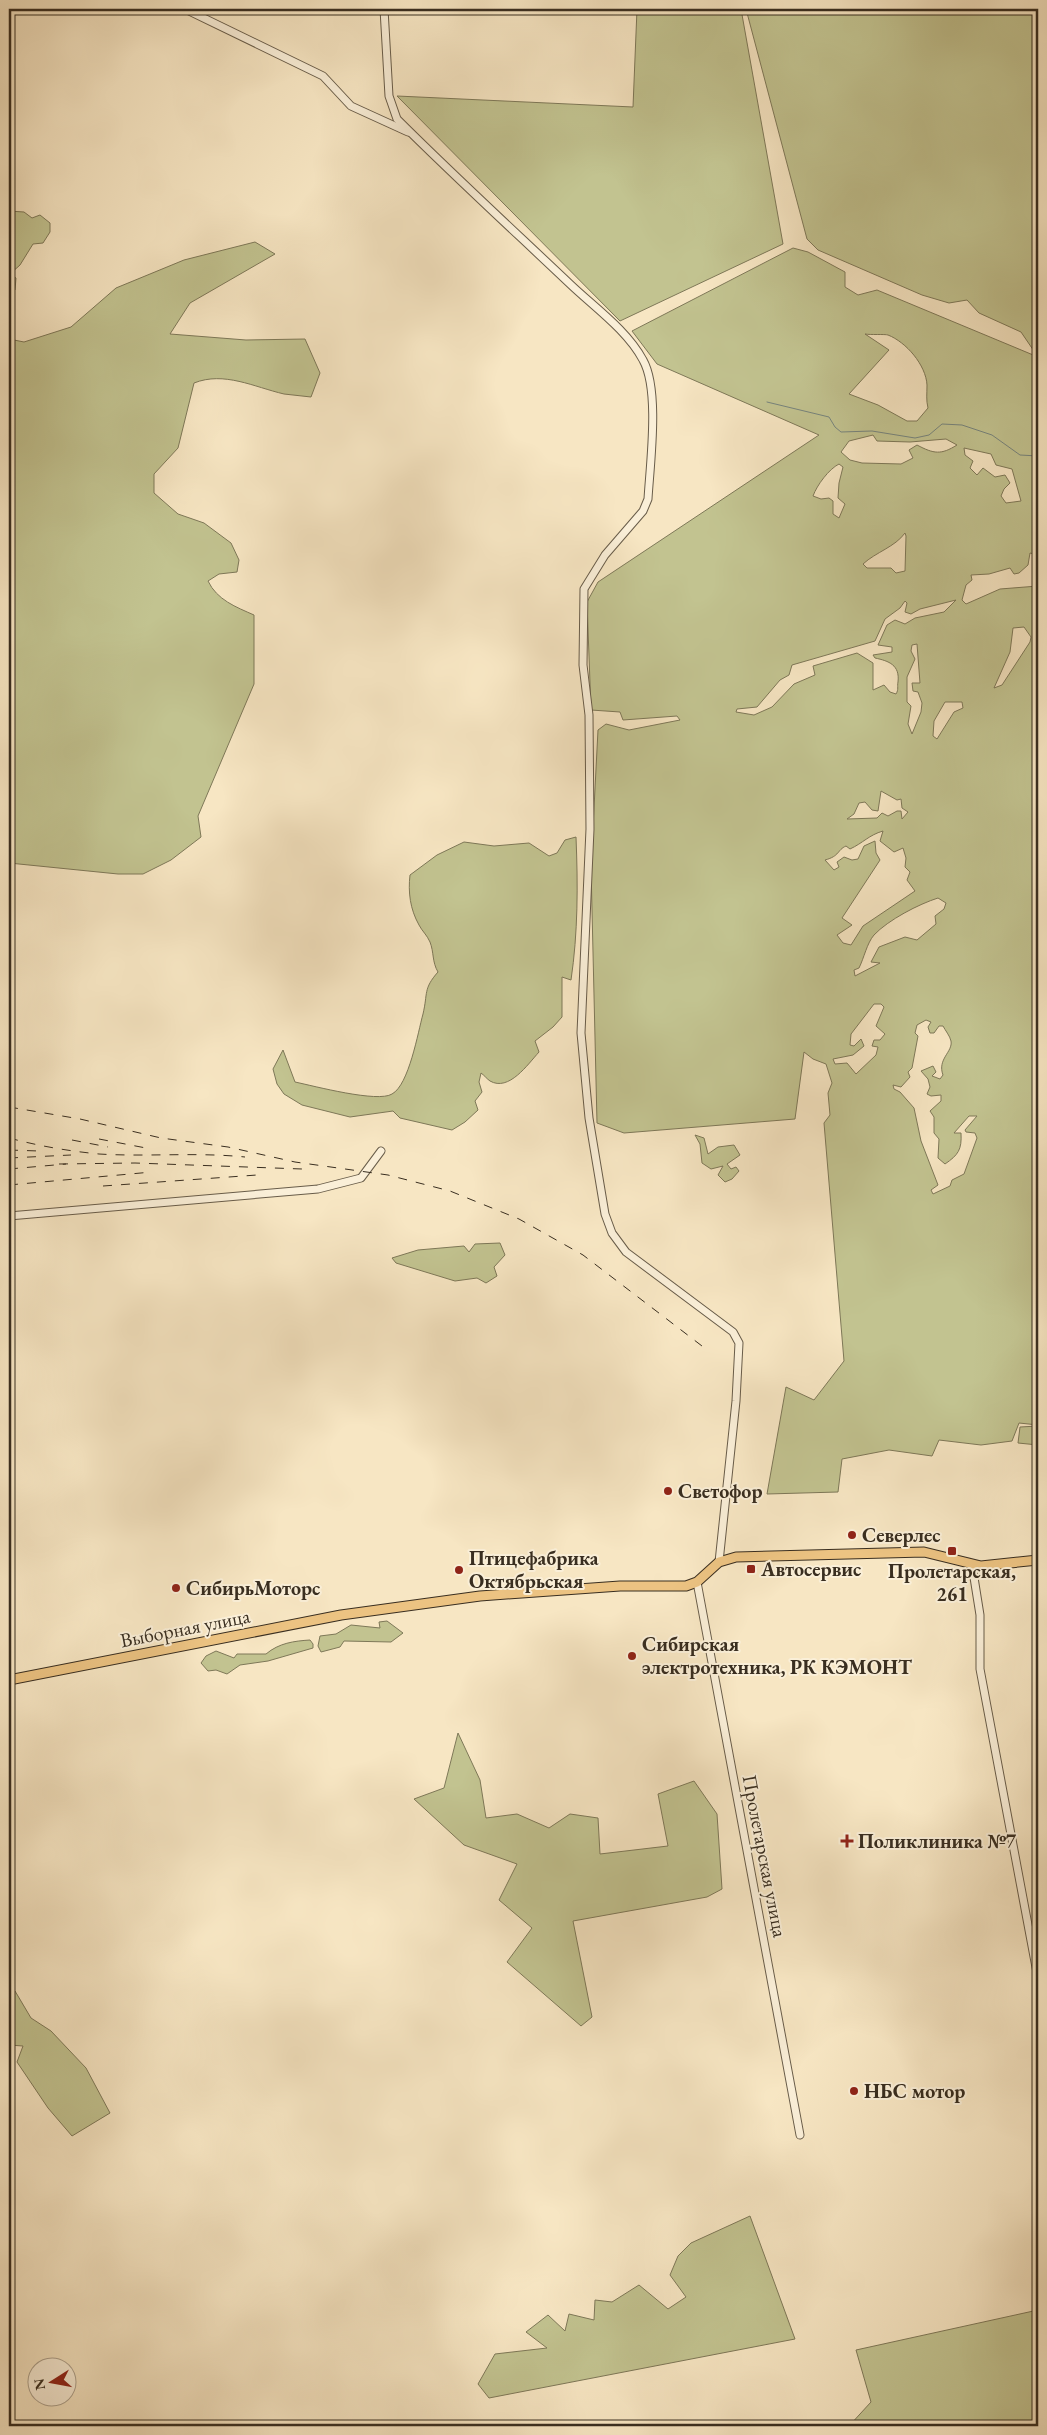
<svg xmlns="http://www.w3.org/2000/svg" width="1047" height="2435" font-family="'EB Garamond',serif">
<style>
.green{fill:#c2c390;stroke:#7e7858;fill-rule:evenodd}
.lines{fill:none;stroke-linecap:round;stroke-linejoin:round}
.stream{stroke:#76847e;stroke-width:1}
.minor-casing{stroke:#685c49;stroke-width:9}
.major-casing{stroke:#392e20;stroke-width:11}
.minor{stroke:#faefd8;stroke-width:7}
.major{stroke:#ecc382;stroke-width:9}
.rail{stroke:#392e20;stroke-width:1;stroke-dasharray:9 9;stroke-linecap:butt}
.poi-dot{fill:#8f2418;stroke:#faefd8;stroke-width:2}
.labels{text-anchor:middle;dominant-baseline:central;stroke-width:4;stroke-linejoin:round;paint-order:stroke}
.poi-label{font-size:20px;font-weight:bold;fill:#392e20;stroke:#faefd8;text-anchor:start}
.street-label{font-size:20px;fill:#392e20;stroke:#faefd8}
</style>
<rect width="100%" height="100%" fill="#f7e6c3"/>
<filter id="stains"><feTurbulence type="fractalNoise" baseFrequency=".004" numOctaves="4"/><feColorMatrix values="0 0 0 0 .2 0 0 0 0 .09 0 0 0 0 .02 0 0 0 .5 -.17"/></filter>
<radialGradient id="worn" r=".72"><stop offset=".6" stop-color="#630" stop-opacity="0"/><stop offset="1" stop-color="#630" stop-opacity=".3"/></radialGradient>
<!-- green -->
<g class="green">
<path d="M637,9H741L783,244L620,321L397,96L633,107Z"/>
<path d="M746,9H1038V555L1030,553L1028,565L1019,573L1014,574L1010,568L989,574L971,575L972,580L966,585L962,600L966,604L1000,589L1038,586V1425L1019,1423L1012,1441L981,1445L939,1440L932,1456L889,1450L842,1459L838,1492L767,1494L786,1387L814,1400L844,1361L824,1123L830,1115L828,1093L832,1083L826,1064L813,1059L804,1052L795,1119L624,1133L597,1123L591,867L598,730L606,724L629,730L680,720L677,716L623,720L620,712L591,710L587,602L598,582L819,435L657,364L632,331L793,248L808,252L845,272V287L858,295L877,290L1038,357L1021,332L979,313L967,300L949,303L922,295L818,250L807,239ZM865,334C870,335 885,334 888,335C906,342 926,365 927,385C927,394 926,400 928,408L917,421H907L878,405L849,394L889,350ZM873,435L877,441L910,442L946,439L957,445C941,455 934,454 917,445L909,450L913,458L901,464L862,463L850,460L841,452L849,441ZM964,448L991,454L996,465L1012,469L1021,501L1006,503L1001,496L1004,489L1010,483L1005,475L995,477L983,468L977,475L970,468L973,461L965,455ZM839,464L843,467L839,483L838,498L845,504L839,518L833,514V501L829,498L821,499L813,496C817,485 829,469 839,464ZM905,533L906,536L905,571L896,573L891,568H867L863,564C876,552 895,547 905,533ZM956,600L944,612L915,618L905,624L895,620L887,625L878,645L892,647V652L873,655L875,658C889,661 900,665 898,682C897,687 899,689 896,694L890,692L884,685L873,690V663L857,653L813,666L815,675L794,684L772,707L754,715L736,712L737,709L757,707L780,680L789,675L792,665L875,641L885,619L900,608L905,601L907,603L905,612L911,614L920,609ZM1024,627L1031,637L1030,642L1002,685L994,688L1010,652L1013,628ZM917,644L920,683H912L913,691L918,692L922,703L921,712L912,734L908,724L911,706L907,702V677L915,659L911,651L912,645ZM945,702H962L963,708L954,712L937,739L933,736L934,721ZM881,791L897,800L901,799L902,808L908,812L902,819L901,811H897L888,816L882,813L877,818L847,819L854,814L859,803L865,802L872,810L878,811ZM883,831L880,841L894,852L903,848L906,858L905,867L910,872L907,880L915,891L863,926L851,945L843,943L837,935L852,925L842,918L880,860L876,853L875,841L864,846L858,859L852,860L844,857L837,862L839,867L834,870L825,860C840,856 837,850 846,846L850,849C863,843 869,835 883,831ZM938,898L946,903L944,909L935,916L936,924L917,940L905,937L879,947L871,962L880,963L855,976L854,970L859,968C864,958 867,943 874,935C888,920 919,904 938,898ZM874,1004H881L884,1007L876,1026L885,1034L880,1040H874L872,1046L878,1047L876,1055L856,1074L847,1063L835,1064L833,1059L853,1055L864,1046L861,1039L854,1046L850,1045L851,1034ZM926,1020L931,1022L928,1027L930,1033H934L939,1026H943C945,1030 950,1036 951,1041C953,1052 937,1059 943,1075L940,1079L932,1076L936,1072L933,1066L921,1071L928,1079L930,1087L927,1094L931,1096L941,1095V1101L930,1111L934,1117V1133L939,1139L938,1158L945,1164C958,1155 962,1150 961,1133H954L969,1116H977L965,1130L966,1132L975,1133L977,1138L964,1174L952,1180L950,1186L933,1194L931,1190L938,1185L921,1141L914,1108L900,1092L894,1089L893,1085L901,1087L910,1077L908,1072L912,1068L918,1036L915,1033L917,1025Z"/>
<path d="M9,211L24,212L32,218L40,215L50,223V232L43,243L33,244L20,265L10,274L16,278L15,290L9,291Z"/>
<path d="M255,242L275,254L190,303L170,334L246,340L305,339L320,373L311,397C302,396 293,395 284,394C254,387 224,371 194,383L178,448L154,474V493L178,514L204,523L231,543L239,560L237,572L219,574L208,581C217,600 236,607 254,615V684L198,816L201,837L171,860L143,874H118L9,863V339L24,342L71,327L116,288L184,260Z"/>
<path d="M576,837C578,885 578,933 571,980L562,977V1017L553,1027L535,1041L539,1052C528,1064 509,1092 490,1081C487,1079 484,1075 481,1073L479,1082L482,1092L475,1101L478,1110L465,1122L452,1130L400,1118L393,1111L350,1117L302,1105L284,1094L277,1084L273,1069L283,1050L295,1082C314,1086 378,1103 392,1094C409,1085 418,1032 423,1014C428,993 423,989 438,972C432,962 434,952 430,942C427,935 422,931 419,925C410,909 408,892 410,875L437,855L464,842L494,846L529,843L549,856L557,853L565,840Z"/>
<path d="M695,1135L704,1138L708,1154L718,1147L734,1145L740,1155L727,1164L731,1169L736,1167L739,1171L732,1179L725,1182L718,1175L723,1166L711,1169L702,1163L700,1144Z"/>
<path d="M500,1243L505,1255L494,1267L497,1276L486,1283L477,1278L455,1281L396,1263L392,1258L418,1250L464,1246L469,1252L475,1244Z"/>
<path d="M1038,1426V1445L1018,1443L1020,1427Z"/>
<path d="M387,1621L403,1633L391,1642L344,1641L340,1647L321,1652L318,1646L320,1636L336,1634L351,1625L380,1628L379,1622Z"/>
<path d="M310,1640L313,1644V1648L268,1661L240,1665L227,1674L216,1670L208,1671L201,1663L206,1656L216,1651L234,1658L237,1654H266C279,1643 294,1641 310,1640Z"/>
<path d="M458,1733L480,1780L486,1818L517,1814L549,1828L570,1814L598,1818L600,1854L668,1846L658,1794L694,1781L717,1814L722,1889L707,1897L573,1921L592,2017L581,2026L507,1962L532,1928L499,1900L517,1864L464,1845L414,1799L444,1788Z"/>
<path d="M15,1991L31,2018L51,2031L86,2068L110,2113L72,2136L48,2108L17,2062L23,2046L9,2045V1992Z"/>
<path d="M750,2216L795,2339L489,2398L478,2384L495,2354L547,2348L526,2332L548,2315L565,2331L569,2314L594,2320L595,2300L612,2302L639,2285L668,2309L686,2297L670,2275L678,2256L691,2243Z"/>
<path d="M1038,2310V2426H849L871,2402L856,2350Z"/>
</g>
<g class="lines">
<!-- stream -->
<path class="stream" d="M767,402L829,417L835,427L841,432L872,431L915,438L929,435L942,424L962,425L992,435L1020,455L1038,456"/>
<defs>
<g id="minor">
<path d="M185,9L323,76L351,106L408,132"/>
<path d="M384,9L389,96L397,119C453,175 512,229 570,284C594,307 627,330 643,360C660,390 650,464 648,499L643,511L605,555L584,589L583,665L589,715L590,829L581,1033L589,1118L605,1214L612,1233L626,1252L733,1332L739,1343L736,1401L719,1562"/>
<path d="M9,1216L318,1189L361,1178L381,1151"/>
<path d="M972,1565L980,1615V1669L1038,1978"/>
<path d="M697,1582L800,2135"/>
</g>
<path id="major" d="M9,1680L341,1615L480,1596L620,1586H686L697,1582L719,1562L736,1557L924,1552L981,1566L1038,1560"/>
</defs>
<!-- minor casing -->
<use href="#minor" class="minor-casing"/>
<!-- major casing -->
<use href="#major" class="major-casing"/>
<!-- minor -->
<use href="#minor" class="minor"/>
<!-- major -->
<use href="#major" class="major"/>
<!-- rail -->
<g class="rail">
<path d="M9,1107L80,1119L161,1138L228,1147L295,1162L388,1175L450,1191L519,1219L583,1255L702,1346"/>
<path d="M9,1138C39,1146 68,1151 99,1154C148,1157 196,1152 245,1157"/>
<path d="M99,1139L146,1148"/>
<path d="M72,1140L108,1147"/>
<path d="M9,1150L39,1151"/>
<path d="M9,1158L71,1155"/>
<path d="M59,1164L135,1163L302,1169"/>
<path d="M9,1169L66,1164"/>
<path d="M9,1185L152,1172"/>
<path d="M103,1186L257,1175"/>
</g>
</g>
<!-- markers -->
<g class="poi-dot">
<circle cx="668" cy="1491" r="5"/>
<circle cx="852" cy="1535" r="5"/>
<rect x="947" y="1546" width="10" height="10" rx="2.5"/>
<rect x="746" y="1564" width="10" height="10" rx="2.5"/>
<circle cx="459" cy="1570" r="5"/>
<circle cx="176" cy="1588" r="5"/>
<circle cx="632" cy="1656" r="5"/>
<path d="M844.5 1833.5h5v5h5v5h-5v5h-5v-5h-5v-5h5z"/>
<circle cx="854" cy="2091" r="5"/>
</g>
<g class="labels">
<!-- poi labels -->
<g class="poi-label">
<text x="678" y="1491">Светофор</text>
<text x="862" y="1535">Северлес</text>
<text x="469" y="1558">Птицефабрика<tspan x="469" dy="23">Октябрьская</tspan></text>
<text x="761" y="1569">Автосервис</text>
<text x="952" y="1571" text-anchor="middle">Пролетарская,<tspan x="952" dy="23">261</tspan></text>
<text x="186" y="1588">СибирьМоторс</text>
<text x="642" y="1644">Сибирская<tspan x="642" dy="23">электротехника, РК КЭМОНТ</tspan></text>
<text x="858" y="1841">Поликлиника №7</text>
<text x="864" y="2091">НБС мотор</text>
</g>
<!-- street labels -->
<g class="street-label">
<text transform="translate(185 1628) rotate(-11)">Выборная улица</text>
<text transform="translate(765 1856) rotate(79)">Пролетарская улица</text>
</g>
</g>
<!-- margin -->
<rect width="1047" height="2435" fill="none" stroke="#f7e6c3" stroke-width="30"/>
<rect x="10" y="10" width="1027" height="2415" fill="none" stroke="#392e20" stroke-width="2.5"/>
<rect x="15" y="15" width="1017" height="2405" fill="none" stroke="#392e20"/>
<!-- north arrow -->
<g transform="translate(52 2382) rotate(259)"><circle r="24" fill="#faefd8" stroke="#ada28e"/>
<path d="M0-4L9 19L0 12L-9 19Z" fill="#8f2418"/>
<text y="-8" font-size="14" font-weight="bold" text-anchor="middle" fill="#392e20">N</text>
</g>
<rect width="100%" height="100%" filter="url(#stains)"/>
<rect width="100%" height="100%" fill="url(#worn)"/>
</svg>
